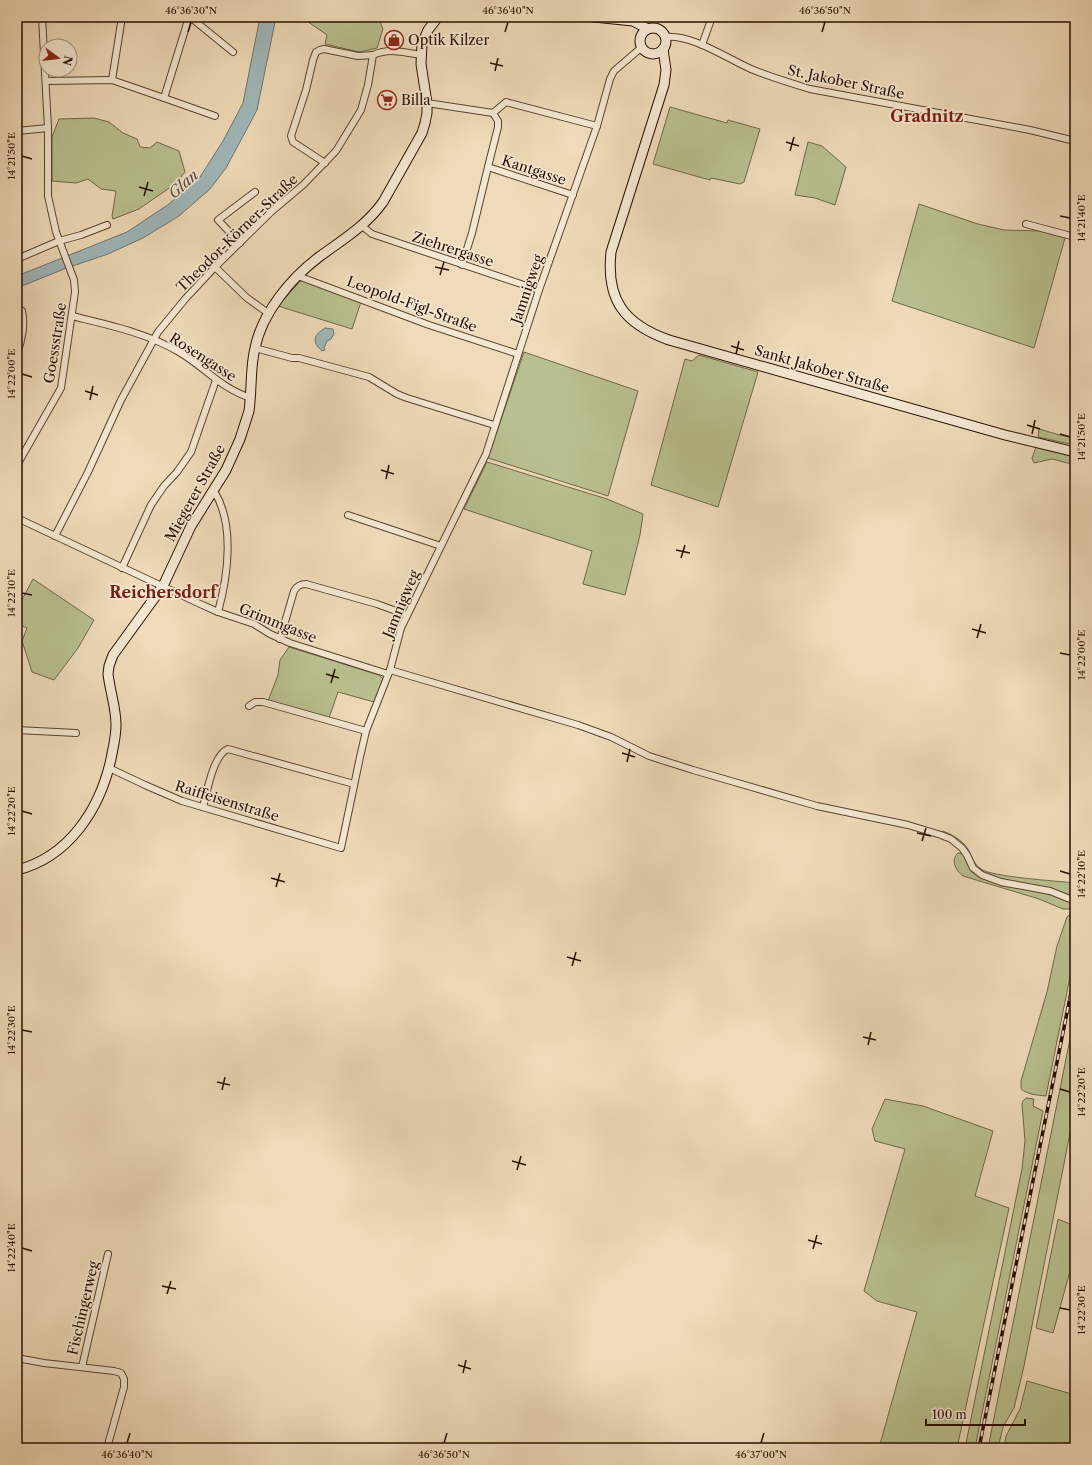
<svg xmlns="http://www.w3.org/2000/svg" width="1092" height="1465" font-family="'Libre Caslon Text',serif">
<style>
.green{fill:#b9c08f;stroke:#706748}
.water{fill:#a0b8bb;stroke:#707470}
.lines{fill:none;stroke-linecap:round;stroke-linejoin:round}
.street-casing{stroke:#5a412e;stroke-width:8}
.secondary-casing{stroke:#280e00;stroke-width:11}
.street{stroke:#f5e8d2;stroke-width:6}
.secondary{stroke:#f5e8d2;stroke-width:9}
.rail-casing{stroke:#280e00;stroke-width:3.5}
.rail{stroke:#f5e8d2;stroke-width:2;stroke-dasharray:6;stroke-linecap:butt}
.ticks{fill:none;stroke:#280e00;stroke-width:1.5}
.labels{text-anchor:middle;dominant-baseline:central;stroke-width:3.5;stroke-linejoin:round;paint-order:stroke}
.poi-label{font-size:14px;fill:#280e00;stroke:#f5e8d2;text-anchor:start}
.street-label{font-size:14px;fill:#280e00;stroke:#f5e8d2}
.water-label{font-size:15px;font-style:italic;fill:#524a41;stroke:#f5e8d2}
.quarter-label{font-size:16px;font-weight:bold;fill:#7a1f14;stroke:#f5e8d2}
.neatline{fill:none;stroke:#280e00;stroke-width:1.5}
.ticks-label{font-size:10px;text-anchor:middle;fill:#280e00}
</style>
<rect width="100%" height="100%" fill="#efdbb9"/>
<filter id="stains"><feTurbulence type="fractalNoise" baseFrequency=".005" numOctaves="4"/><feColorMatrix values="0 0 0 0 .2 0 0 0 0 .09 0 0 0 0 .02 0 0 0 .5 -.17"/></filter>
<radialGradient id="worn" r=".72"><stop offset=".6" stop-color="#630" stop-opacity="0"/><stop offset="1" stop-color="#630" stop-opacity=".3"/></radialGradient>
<!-- green -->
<g class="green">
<path d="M301,17H378L383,29L377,48L359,52L325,44L327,35Z"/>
<path d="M670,107L727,123L728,120L760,129L744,182L740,184L711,178L710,180L653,164Z"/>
<path d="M94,118L109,122L123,133L137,139L140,147L150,148L157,142L179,151L185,172L175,184L139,209L113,219L112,216L116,191L101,189L88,179L76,183L52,181V137L59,119Z"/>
<path d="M808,142L822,146L846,167L835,205L815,198L795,195Z"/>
<path d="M919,204L978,224L1004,230L1040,231L1065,238L1034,348L892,301Z"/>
<path d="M301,280L361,302L352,329L278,306Z"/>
<path d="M524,352L638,391L608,496L488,458Z"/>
<path d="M699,355L758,372L718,507L651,485L685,359L692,361Z"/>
<path d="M1039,429L1060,435L1075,437V445L1038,437Z"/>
<path d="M1036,447L1075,456V465L1052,459L1034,463L1032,458Z"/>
<path d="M487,462L607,499L643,514L640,535L625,595L583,584L592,551L464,509Z"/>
<path d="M33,579L94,620L78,648L54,680L32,672L22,641L27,628L17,624V609Z"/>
<path d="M289,647L379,675L383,679L374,702L338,692L329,718L268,701L278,675L280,660Z"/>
<path d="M943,831C954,836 963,840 969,851C972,858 975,865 981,869C991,877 1058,881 1075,883L1074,897L1067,894L992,878L976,869L966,849L960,842L943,833Z"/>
<path d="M958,853L963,854L973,871L1041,891L1073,903L1069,909H1063L1039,899L963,876C956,871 950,860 958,853Z"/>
<path d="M1075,908V952L1046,1096C1038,1095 1028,1095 1021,1089V1081L1047,992L1057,946L1067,917L1073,912Z"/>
<path d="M1075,1014V1108L1024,1366L1014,1408L1003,1427L998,1448H988Z"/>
<path d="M1026,1098L1034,1099L1033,1106L1043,1111L975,1448H965L1022,1169L1025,1141L1022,1104L1023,1101Z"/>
<path d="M885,1099L923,1106L993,1131L975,1196L1009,1208L957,1448H879L917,1312L877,1301L864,1291L905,1149L875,1141L872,1129Z"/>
<path d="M1058,1219L1075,1226V1253L1053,1333L1036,1328Z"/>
<path d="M1027,1381L1075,1395V1448H1004L1006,1436L1020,1409Z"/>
</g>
<!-- water -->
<g class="water">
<path d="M260,17H276L257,110L226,168L210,189L179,216L143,238L108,254L64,269L17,288V276L127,232L169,204L200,177L223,141L243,103Z"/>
<path d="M325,328L333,329L334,334L331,339L327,341L324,348L325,350L322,351C311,341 314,335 325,328Z"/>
</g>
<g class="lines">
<defs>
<g id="street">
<path d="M189,17L164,98L215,116"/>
<path d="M190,17L233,52"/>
<path d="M665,37C692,34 726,58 751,69C770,77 790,83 810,89L1030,130L1075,141"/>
<path d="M702,45L712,17"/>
<path d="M112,80L122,17"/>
<path d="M46,81L112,80L164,98"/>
<path d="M427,103L493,113L506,102L597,126"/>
<path d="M493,113L498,121V127L488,167L573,195"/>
<path d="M17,131L48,128"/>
<path d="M325,163L293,142L291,136L306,90L313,60L316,52L320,50L324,49L358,56L373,55"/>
<path d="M1026,224L1075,237"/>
<path d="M362,226L372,234L539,290"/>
<path d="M240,243L218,220L255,192"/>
<path d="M17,259L59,241L81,235L107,225"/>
<path d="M462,265L472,233L488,167"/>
<path d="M215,267L247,298L268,313"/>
<path d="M298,276L429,325L518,354"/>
<path d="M72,316C108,325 147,333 179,352C206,368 220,388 251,398"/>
<path d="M255,348L292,358H299L369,377L397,394L407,398L494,425"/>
<path d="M17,353C22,341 25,324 22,311"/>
<path d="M17,465L61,388L75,292L74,280L56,232L48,196V128L42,17"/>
<path d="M214,491C235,524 228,576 218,612"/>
<path d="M348,515L441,546"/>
<path d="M17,518L198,603L218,612L254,624L270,634L290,643L388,674"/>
<path d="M55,536L88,472L121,400L158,332L186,298L215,267L271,212L303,185L336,151L361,110L368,85L373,55C389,48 404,52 421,55"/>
<path d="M122,568L151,505L164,486L177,472L191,452L216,380"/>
<path d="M280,639L294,591C297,586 300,584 306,584L377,604L407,615"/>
<path d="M390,670L578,725L611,737L649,756L693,770L817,806L908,825L941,835L951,839L962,848L967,855L973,868L982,875L1001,882L1050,891L1075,901"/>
<path d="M249,706L255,702H263L366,731"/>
<path d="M17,730L76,733"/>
<path d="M109,768L145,785L182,801L341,848L360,757L366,731L390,670L401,628L486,454L539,290L597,126L610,79L614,71L642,47"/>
<path d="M203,807C207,792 213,755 228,749L354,784"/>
<path d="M17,1358L44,1363L114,1371L121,1373L124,1379V1387L107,1448"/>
<path d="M82,1367L108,1254"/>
</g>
<g id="secondary">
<path d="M594,17L633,21L648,29"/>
<circle cx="653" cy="41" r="13"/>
<path d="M663,49L666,70L664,85L611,252C606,300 624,324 669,340L1005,435L1075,452"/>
<path d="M17,870C69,857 100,809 111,759C113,748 116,737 116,725C116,708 110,691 108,674L109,666L113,655L163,586L191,526L226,470L240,439L249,411C252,390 250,368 255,348C262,313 291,278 319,257C342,240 366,226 383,202L422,133L425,123L427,113V103L421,64L422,44L428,30L438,17"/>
</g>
</defs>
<!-- street casing -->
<use href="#street" class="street-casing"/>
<!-- secondary casing -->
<use href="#secondary" class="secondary-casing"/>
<!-- street -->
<use href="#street" class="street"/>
<!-- secondary -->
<use href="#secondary" class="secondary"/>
<defs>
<path id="rail" d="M979,1448L1075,973"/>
</defs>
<!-- rail casing -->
<use href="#rail" class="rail-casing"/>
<!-- rail -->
<use href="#rail" class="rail"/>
</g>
<!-- ticks -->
<path class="ticks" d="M188,32L191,22M505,32L508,22M822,32L825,22M490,63L503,66M495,71L498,58M786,142L799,146M790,151L794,137M22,156L32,159M139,187L153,191M144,196L148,182M1060,216L1070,218M435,267L449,270M440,275L444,262M731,346L744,350M736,354L739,341M22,374L32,377M85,391L98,395M90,400L93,386M1027,425L1040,429M1032,434L1035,420M1060,434L1070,437M381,470L394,474M386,479L389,465M676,550L690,553M681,558L685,545M22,593L32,595M972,629L986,633M977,638L981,624M1060,653L1070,655M326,674L339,678M331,683L335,669M622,753L635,757M627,762L630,749M22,811L32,814M917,833L931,836M922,841L926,828M1060,871L1070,874M271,878L285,882M276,887L280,873M567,957L581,961M572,966L576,952M22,1030L32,1032M863,1037L876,1040M868,1045L871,1032M217,1082L230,1085M1060,1089L1070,1092M222,1090L225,1077M512,1161L526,1165M517,1170L521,1156M808,1240L822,1244M22,1248L32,1251M813,1249L817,1235M162,1286L176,1289M167,1294L171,1281M1060,1308L1070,1310M458,1365L471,1369M463,1373L466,1360M127,1443L130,1433M444,1443L447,1433M761,1443L764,1433"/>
<!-- icons -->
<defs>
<symbol id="shop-ring" viewBox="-11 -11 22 22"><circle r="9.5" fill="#f5e8d2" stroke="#8f2418" stroke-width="1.5"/><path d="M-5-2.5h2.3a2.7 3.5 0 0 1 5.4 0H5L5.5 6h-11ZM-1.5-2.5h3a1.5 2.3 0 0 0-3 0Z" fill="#8f2418"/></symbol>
<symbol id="supermarket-ring" viewBox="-11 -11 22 22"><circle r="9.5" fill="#f5e8d2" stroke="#8f2418" stroke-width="1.5"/><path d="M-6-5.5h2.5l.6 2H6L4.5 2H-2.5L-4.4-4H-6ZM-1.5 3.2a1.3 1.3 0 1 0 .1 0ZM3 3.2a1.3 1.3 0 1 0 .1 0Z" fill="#8f2418"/></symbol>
</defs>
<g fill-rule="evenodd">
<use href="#shop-ring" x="383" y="29" width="22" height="22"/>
<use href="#supermarket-ring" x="376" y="89" width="22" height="22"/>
</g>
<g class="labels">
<!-- poi labels -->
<g class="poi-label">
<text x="408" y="40">Optik Kilzer</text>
<text x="401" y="100">Billa</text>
</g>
<!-- street labels -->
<g class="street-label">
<text transform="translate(846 82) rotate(12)">St. Jakober Straße</text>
<text transform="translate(534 170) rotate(18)">Kantgasse</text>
<text transform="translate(237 233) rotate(-44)">Theodor-Körner-Straße</text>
<text transform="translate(453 249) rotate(18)">Ziehrergasse</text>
<text transform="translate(527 289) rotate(-71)">Jamnigweg</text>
<text transform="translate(412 304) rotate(20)">Leopold-Figl-Straße</text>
<text transform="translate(55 343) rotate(-81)">Goessstraße</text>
<text transform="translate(203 357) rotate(33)">Rosengasse</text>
<text transform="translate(822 369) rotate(16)">Sankt Jakober Straße</text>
<text transform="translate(195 493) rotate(-61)">Miegerer Straße</text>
<text transform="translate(401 604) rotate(-67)">Jamnigweg</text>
<text transform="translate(278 623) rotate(22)">Grimmgasse</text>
<text transform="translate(227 801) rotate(17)">Raiffeisenstraße</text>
<text transform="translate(83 1308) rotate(-77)">Fischingerweg</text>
</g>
<!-- water labels -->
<g class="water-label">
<text transform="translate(183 184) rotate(-42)">Glan</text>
</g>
<!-- quarter labels -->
<g class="quarter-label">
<text x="927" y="116">Gradnitz</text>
<text x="163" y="592">Reichersdorf</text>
</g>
</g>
<!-- margin -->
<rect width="1092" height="1465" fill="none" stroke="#efdbb9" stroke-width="44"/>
<!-- north arrow -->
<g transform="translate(58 58) rotate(105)"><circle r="19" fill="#f5e8d2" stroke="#a3917e"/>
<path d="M0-3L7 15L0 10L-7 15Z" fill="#8f2418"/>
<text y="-6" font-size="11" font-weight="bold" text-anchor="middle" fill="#280e00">N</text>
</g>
<!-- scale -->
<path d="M926 1419v6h99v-6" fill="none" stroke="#280e00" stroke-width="2"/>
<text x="932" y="1419" font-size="12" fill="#280e00" stroke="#f5e8d2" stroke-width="3" paint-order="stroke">100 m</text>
<rect x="22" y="22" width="1048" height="1421" class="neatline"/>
<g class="ticks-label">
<text x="191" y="14">46°36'30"N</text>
<text x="508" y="14">46°36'40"N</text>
<text x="825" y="14">46°36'50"N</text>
<text transform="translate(11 156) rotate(-90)" y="4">14°21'50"E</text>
<text transform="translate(1081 218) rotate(-90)" y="4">14°21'40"E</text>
<text transform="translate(11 374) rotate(-90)" y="4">14°22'00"E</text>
<text transform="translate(1081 437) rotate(-90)" y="4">14°21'50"E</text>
<text transform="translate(11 593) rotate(-90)" y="4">14°22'10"E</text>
<text transform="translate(1081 655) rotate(-90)" y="4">14°22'00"E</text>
<text transform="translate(11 811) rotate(-90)" y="4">14°22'20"E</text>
<text transform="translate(1081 874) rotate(-90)" y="4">14°22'10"E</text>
<text transform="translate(11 1030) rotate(-90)" y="4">14°22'30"E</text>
<text transform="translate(1081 1092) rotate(-90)" y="4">14°22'20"E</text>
<text transform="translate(11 1248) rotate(-90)" y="4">14°22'40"E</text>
<text transform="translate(1081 1310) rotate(-90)" y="4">14°22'30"E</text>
<text x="127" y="1458">46°36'40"N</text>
<text x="444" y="1458">46°36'50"N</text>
<text x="761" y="1458">46°37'00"N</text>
</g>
<rect width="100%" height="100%" filter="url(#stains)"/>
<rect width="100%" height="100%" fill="url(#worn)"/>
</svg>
